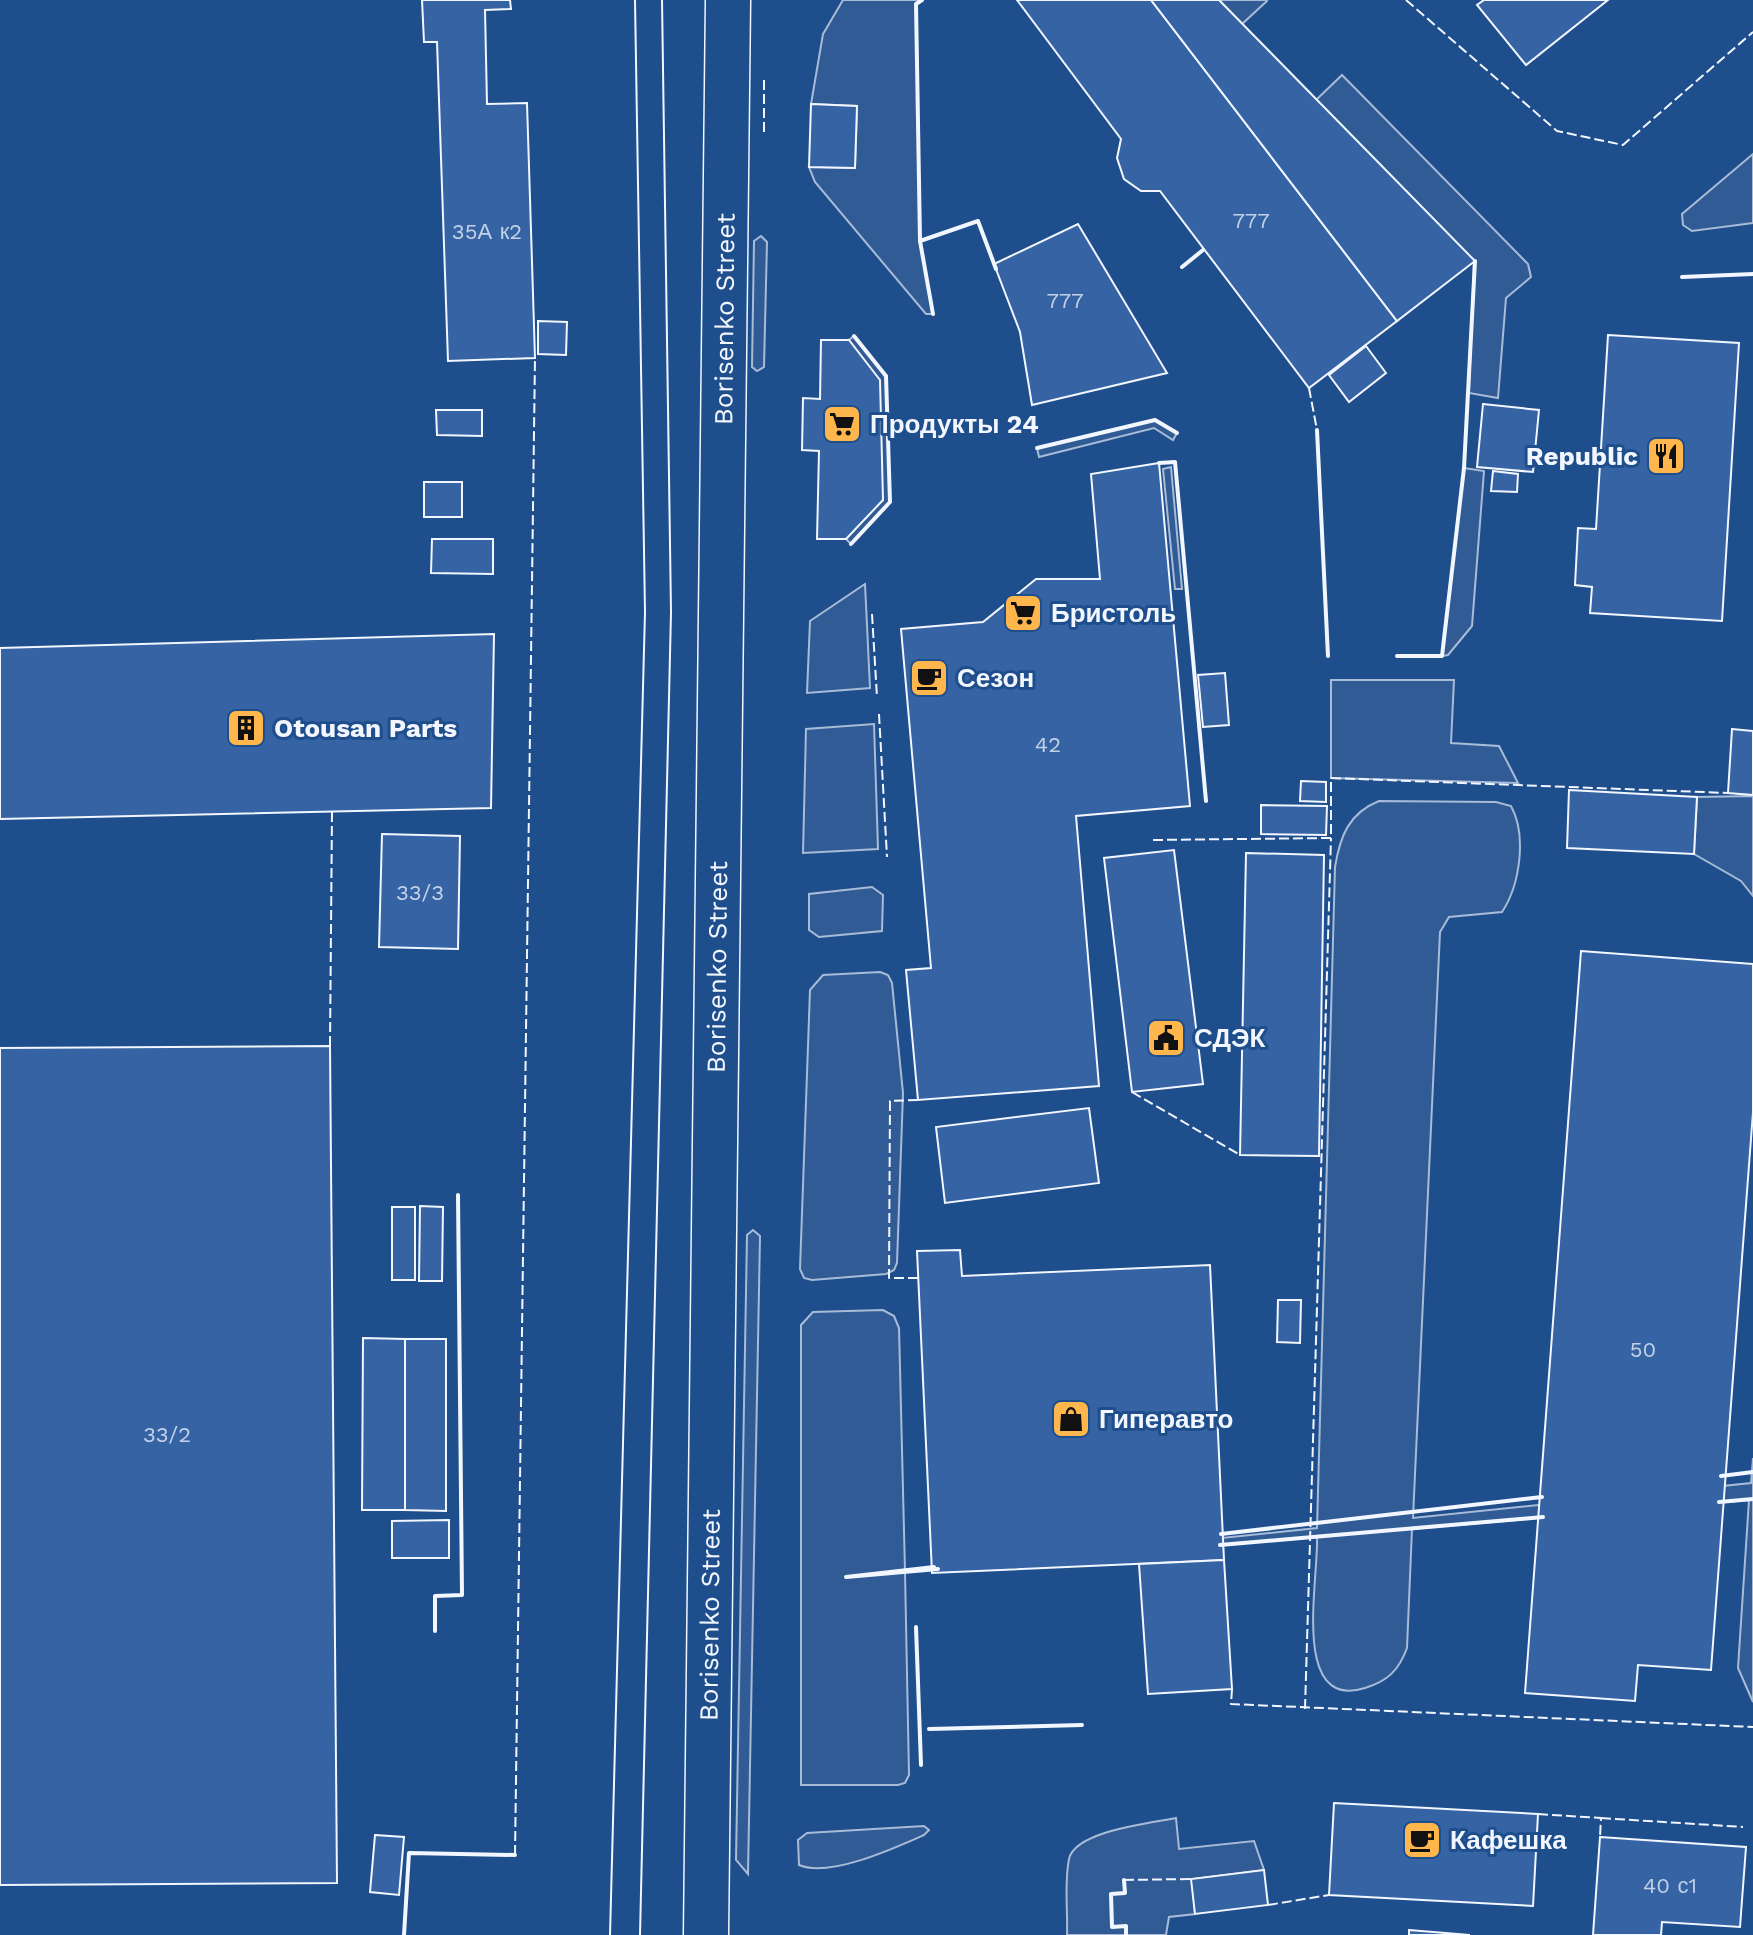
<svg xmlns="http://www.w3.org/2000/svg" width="1753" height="1935" font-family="'Work Sans',sans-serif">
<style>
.green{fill:#305b95;stroke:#a8bbd7;stroke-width:2}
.building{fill:#3563a3;stroke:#f2f6ff;stroke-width:2}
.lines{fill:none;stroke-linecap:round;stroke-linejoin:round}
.primary-casing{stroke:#f2f6ff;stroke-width:47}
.primary{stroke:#1f4e8c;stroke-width:44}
.tram{stroke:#f2f6ff;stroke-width:2}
.fence{stroke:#f2f6ff;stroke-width:2;stroke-dasharray:10 4;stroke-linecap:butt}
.wall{stroke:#f2f6ff;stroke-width:4}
.labels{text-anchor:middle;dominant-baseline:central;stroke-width:6;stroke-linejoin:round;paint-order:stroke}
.number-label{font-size:22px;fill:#c3d1e8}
.street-label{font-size:26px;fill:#f2f6ff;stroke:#1f4e8c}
.poi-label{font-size:26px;font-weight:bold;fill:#f2f6ff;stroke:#1f4e8c;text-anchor:start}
</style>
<rect width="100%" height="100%" fill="#1f4e8c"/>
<!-- green -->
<g class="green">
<path d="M843,0H922L916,5L920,240L933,314H926L815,182L809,167L855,168L857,106L811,104L823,34Z"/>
<path d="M1219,0H1266L1267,1L1242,24Z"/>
<path d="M1342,75L1528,264L1531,277L1506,298L1498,398L1469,393L1474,261L1316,100Z"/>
<path d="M1753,154V223L1692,231L1683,225L1682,214Z"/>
<path d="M761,236L767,242L764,367L757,371L752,367L754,241Z"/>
<path d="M854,336L886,376L890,502L851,544L846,539L883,499L849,340Z"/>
<path d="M1155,420L1177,433L1173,440L1154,428L1039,457L1037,448Z"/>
<path d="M1171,467L1182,589H1175L1163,469Z"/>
<path d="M1464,468L1484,471L1472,626L1448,655L1442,656Z"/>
<path d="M865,584L870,688L807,693L810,621Z"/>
<path d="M1331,680H1454L1451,743L1499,746L1518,783L1331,778Z"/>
<path d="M874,724L878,849L803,853L806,729Z"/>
<path d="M1753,796V896L1741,881L1694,854L1697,797Z"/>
<path d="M1379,801L1496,802L1511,806C1527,835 1520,885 1502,912L1449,917L1440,932L1413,1518L1751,1483L1753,1458V1702L1738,1668L1749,1500L1412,1529L1407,1648C1399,1670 1388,1681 1365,1688C1290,1711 1319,1579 1317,1537L905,1572L909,1775L905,1783L898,1785H801V1325L813,1312L883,1310L894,1316L899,1328L905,1571L1317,1528L1335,867C1340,836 1349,813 1379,801Z"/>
<path d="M872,887L883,895L882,931L819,937L809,930V894Z"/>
<path d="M880,972L888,975L892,983L903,1093L897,1263L894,1270L886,1274L812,1280L804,1278L800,1269L810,990L823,975Z"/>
<path d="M753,1230L760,1236L748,1874L736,1860L747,1235Z"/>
<path d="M1176,1818L1179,1849L1254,1841L1264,1870L1192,1879L1195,1914L1169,1917L1166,1935H1067C1068,1911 1064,1883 1069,1859C1075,1831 1151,1823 1176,1818Z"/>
<path d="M924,1826L929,1830L924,1835C895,1848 829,1878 799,1865L798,1840L807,1833Z"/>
</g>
<!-- building -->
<g class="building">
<path d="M422,0H510L511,9L485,10L487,104L527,103L535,358L448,361L437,42H424Z"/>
<path d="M1017,0H1151L1397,321L1309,388L1160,191H1141L1124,179L1117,158L1121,139Z"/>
<path d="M1151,0H1219L1475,261L1397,321Z"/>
<path d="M1484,0H1608L1526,65L1477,5Z"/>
<path d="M811,104L857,106L855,168L809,167Z"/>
<path d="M1078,224L1167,373L1032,405L1020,332L994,264Z"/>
<path d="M538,321L567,322L566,355L538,354Z"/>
<path d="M1608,335L1739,343L1722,621L1590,613L1592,587L1575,585L1578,528L1596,529Z"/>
<path d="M821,340H849L880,380L883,500L846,539H817L819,451L802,450L803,398L820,399Z"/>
<path d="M1366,346L1386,373L1349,402L1329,375Z"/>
<path d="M1483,404L1539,410L1533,472L1477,467Z"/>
<path d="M436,410H482V436L437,435Z"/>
<path d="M1159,463L1190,806L1076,816L1099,1086L918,1100L906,970L931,968L901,629L983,622L1036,579H1100L1091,474Z"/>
<path d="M1493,471L1518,474L1517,492L1491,491Z"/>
<rect x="424" y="482" width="38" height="35"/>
<path d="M432,539H493V574L431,573Z"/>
<path d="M494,634L491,808L0,819V648Z"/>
<path d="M1225,673L1229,725L1203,727L1198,675Z"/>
<path d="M1732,729L1753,731V795L1728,793Z"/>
<path d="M1301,781L1326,782V802L1300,801Z"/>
<path d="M1569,790L1697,797L1694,854L1567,848Z"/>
<path d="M1261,805L1327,806L1326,835L1261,834Z"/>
<path d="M382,834L460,836L458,949L379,947Z"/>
<path d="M1174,850L1203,1084L1132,1092L1104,858Z"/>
<path d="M1246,853L1324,855L1319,1156L1240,1155Z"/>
<path d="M1581,951L1753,964V1112L1711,1670L1638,1665L1635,1701L1525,1693Z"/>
<path d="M330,1046L337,1883L0,1885V1048Z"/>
<path d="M1089,1108L1099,1183L945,1203L936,1127Z"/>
<path d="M420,1206L443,1207L442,1281H419Z"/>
<rect x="392" y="1207" width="23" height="73"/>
<path d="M960,1250L962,1276L1210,1265L1224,1560L932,1573L917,1251Z"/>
<path d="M1278,1300H1301L1300,1343L1277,1342Z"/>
<path d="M363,1338L405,1339V1510H362Z"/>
<path d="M405,1339H446V1511L405,1510Z"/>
<path d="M449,1520V1558H392V1521Z"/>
<path d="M1224,1560L1232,1689L1148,1694L1139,1564Z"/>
<path d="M1334,1803L1538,1814L1533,1906L1329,1895Z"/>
<path d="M375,1835L404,1837L399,1895L370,1892Z"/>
<path d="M1600,1837L1746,1847L1740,1927L1662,1922L1661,1935H1593Z"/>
<path d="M1264,1870L1268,1905L1195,1914L1191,1879Z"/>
<path d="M1409,1930L1470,1935H1409Z"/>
</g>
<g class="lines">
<defs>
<g id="primary">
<path id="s1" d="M706,1935L728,0"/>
</g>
</defs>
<!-- primary casing -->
<use href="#primary" class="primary-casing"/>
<!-- primary -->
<use href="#primary" class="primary"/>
<!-- tram -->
<g class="tram">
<path d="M610,1935L645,612L635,0"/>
<path d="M640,1935L671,612L662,0"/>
</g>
<!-- fence -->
<g class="fence">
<path d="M1406,0L1557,131L1623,145L1753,32"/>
<path d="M764,132V76"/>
<path d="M1309,388L1317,430"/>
<path d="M872,614L877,697"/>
<path d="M879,714L887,857"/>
<path d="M1153,840L1331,838V778L1728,793"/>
<path d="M330,1046L332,811"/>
<path d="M1132,1092L1240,1155"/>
<path d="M918,1100L890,1101L889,1278H918"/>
<path d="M1232,1689L1231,1704L1753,1727"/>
<path d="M1305,1709L1331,838"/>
<path d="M1538,1814L1601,1818L1600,1837"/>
<path d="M1601,1818L1743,1827"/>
<path d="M515,1855L535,358"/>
<path d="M1124,1880L1191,1879"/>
<path d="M1268,1905L1329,1895"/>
</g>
<!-- wall -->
<g class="wall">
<path d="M922,0L916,4L920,241L978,221L996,269"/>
<path d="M920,241L933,314"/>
<path d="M1182,267L1203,250"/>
<path d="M1682,277L1753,274"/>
<path d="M1317,430L1328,656"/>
<path d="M1037,448L1155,420L1177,433"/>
<path d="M1159,463L1175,462L1206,801"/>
<path d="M851,544L890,502L886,376L854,336"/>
<path d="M1397,656H1442L1464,468L1475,261"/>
<path d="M1721,1476L1753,1472"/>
<path d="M1719,1502L1753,1499"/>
<path d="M1221,1534L1542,1497"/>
<path d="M1220,1545L1543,1517"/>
<path d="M934,1567L846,1577L938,1569"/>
<path d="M916,1627L921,1765"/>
<path d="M435,1631V1596L462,1595L458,1195"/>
<path d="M929,1729L1082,1725"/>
<path d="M1124,1880L1125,1893L1111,1894L1112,1927L1126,1926V1935"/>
<path d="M404,1935L409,1853L515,1855"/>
</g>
</g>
<!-- icons -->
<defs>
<symbol id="supermarket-square" viewBox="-11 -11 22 22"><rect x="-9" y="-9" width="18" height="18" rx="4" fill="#ffb74d" stroke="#1f4e8c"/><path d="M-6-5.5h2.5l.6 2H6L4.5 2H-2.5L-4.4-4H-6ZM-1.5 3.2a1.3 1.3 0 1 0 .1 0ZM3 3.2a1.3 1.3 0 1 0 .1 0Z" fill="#111"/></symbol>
<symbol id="restaurant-square" viewBox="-11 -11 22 22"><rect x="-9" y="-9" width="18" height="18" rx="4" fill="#ffb74d" stroke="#1f4e8c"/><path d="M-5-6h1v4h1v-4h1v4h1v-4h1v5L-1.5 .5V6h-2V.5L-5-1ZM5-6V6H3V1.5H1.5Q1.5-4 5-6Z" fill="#111"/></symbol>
<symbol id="cafe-square" viewBox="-11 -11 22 22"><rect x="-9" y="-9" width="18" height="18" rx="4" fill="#ffb74d" stroke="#1f4e8c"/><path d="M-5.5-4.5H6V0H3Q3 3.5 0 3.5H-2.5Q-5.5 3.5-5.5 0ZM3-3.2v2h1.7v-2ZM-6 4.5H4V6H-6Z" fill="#111"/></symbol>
<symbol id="building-square" viewBox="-11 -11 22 22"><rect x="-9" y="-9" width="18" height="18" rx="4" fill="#ffb74d" stroke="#1f4e8c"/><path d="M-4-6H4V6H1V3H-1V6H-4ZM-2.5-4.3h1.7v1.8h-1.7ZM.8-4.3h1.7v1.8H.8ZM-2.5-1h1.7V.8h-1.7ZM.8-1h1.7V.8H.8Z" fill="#111"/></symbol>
<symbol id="civic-square" viewBox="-11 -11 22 22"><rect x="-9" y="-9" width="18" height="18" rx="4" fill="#ffb74d" stroke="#1f4e8c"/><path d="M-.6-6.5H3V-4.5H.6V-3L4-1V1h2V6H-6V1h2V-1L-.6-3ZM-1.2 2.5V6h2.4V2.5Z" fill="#111"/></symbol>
<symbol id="shop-square" viewBox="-11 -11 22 22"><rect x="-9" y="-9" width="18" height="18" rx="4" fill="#ffb74d" stroke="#1f4e8c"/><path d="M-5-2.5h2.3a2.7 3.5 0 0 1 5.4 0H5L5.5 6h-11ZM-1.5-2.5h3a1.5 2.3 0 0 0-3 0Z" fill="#111"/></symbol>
</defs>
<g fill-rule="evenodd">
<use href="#supermarket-square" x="820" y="402" width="44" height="44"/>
<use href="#restaurant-square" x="1644" y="434" width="44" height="44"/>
<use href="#supermarket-square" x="1001" y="591" width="44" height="44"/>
<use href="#cafe-square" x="907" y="656" width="44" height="44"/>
<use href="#building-square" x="224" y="706" width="44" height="44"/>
<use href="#civic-square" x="1144" y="1016" width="44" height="44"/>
<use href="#shop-square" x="1049" y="1397" width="44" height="44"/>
<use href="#cafe-square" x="1400" y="1818" width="44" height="44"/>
</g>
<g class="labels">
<!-- number labels -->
<g class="number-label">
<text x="1251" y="220">777</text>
<text x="487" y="231">35А к2</text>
<text x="1065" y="300">777</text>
<text x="1048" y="744">42</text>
<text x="420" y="892">33/3</text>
<text x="1643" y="1349">50</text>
<text x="167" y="1434">33/2</text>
<text x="1670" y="1885">40 с1</text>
</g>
<!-- street labels -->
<g class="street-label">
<text stroke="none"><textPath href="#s1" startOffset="1616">Borisenko Street</textPath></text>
<text stroke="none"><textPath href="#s1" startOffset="968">Borisenko Street</textPath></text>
<text stroke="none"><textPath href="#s1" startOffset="320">Borisenko Street</textPath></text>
</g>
<!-- poi labels -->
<g class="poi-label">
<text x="870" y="424">Продукты 24</text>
<text x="1638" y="456" text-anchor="end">Republic</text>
<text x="1051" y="613">Бристоль</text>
<text x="957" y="678">Сезон</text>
<text x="274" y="728">Otousan Parts</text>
<text x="1194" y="1038">СДЭК</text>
<text x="1099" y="1419">Гиперавто</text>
<text x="1450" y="1840">Кафешка</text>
</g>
</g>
</svg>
